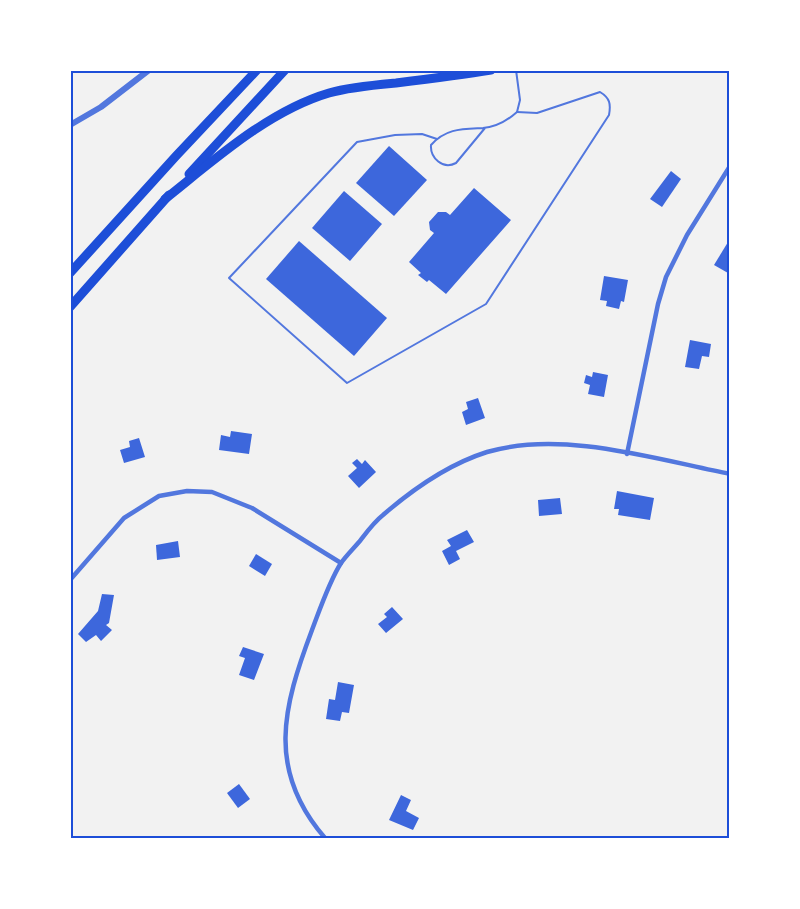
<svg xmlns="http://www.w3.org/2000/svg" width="800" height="909" font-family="Quicksand,sans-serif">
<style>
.building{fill:#3d67dc}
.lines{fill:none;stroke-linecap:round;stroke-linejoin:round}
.service{stroke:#5277de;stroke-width:2}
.minor{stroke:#5277de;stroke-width:4.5}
.tertiary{stroke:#5277de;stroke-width:6}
.motorway{stroke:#1d4ed8;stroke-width:9}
.neatline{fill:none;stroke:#1d4ed8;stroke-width:2}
</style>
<rect width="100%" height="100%" fill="#f2f2f2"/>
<!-- building -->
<g class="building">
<path d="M389,146L427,180L394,216L356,183Z"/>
<path d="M671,171L681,179L662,207L650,199Z"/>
<path d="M474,188L511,220L446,294L429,280L427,282L418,275L421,273L409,262L434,233L430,230L429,222L438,212H446L450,215Z"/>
<path d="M344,191L382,224L350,261L312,228Z"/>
<path d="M299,241L387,318L354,356L266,279Z"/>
<path d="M728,242L730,243L728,273L714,265Z"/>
<path d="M604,276L628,280L624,302L621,301L619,309L606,306L607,301L600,300Z"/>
<path d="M690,340L711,344L709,357L702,356L699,369L685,367Z"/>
<path d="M593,372L608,375L604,397L588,394L590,385L584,383L586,375L592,377Z"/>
<path d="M478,398L485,418L466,425L462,412L468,409L466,402Z"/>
<path d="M231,431L252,434L249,454L219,450L221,435L230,437Z"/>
<path d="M139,438L145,457L124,463L120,450L130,447L129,441Z"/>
<path d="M357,459L362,464L365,460L376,472L359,488L348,476L357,468L352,463Z"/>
<path d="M617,491L654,498L650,520L618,515L619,509H614Z"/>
<path d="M560,498L562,514L539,516L538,500Z"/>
<path d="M467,530L474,542L456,551L460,559L449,565L442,551L451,546L447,540Z"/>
<path d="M178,541L180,557L157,560L156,545Z"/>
<path d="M256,554L272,564L265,576L249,566Z"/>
<path d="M102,594L114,595L109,623L106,625L112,630L101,641L96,635L86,642L78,634L98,611Z"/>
<path d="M392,607L403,619L386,633L378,624L387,617L384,614Z"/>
<path d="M243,647L264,654L254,680L239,675L245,658L239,656Z"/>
<path d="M338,682L354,685L349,713L342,712L340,721L326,719L329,699L335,700Z"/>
<path d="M239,784L250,799L238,808L227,793Z"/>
<path d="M401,795L411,800L406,811L419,818L413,830L389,820Z"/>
</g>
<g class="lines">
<!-- service -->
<g class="service">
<path d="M485,128L456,163C443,170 430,158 431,145C446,128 463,129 483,128C496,127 508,120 517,112L520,100L516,70"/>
<path d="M437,139L422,134L395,135L357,142L229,278L347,383L486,304L609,115C611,104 610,98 600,92L537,113L517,112"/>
</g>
<!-- minor -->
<g class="minor">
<path d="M627,454L658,304L666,277L687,235L730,166"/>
<path d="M70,580L124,518L159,496L187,491L212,492L252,508L341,563"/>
<path d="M325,838C266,770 283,707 312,630C320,609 329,582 341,563C346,556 353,549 359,542C366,533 374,522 383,515C413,489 449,464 487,452C562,430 655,459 730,474"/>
</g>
<!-- tertiary -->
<path class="tertiary" d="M70,125L101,107L149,70"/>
<!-- motorway -->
<g class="motorway">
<path d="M189,174L285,70"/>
<path d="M165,199C213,161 268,111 329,93C350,87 374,85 396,83C428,79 460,75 491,70"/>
<path d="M70,273L176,156L257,70"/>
<path d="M70,307L169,195"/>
</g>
</g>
<!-- border -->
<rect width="800" height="909" fill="none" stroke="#ffffff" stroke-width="144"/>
<rect x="72" y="72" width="656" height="765" class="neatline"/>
</svg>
